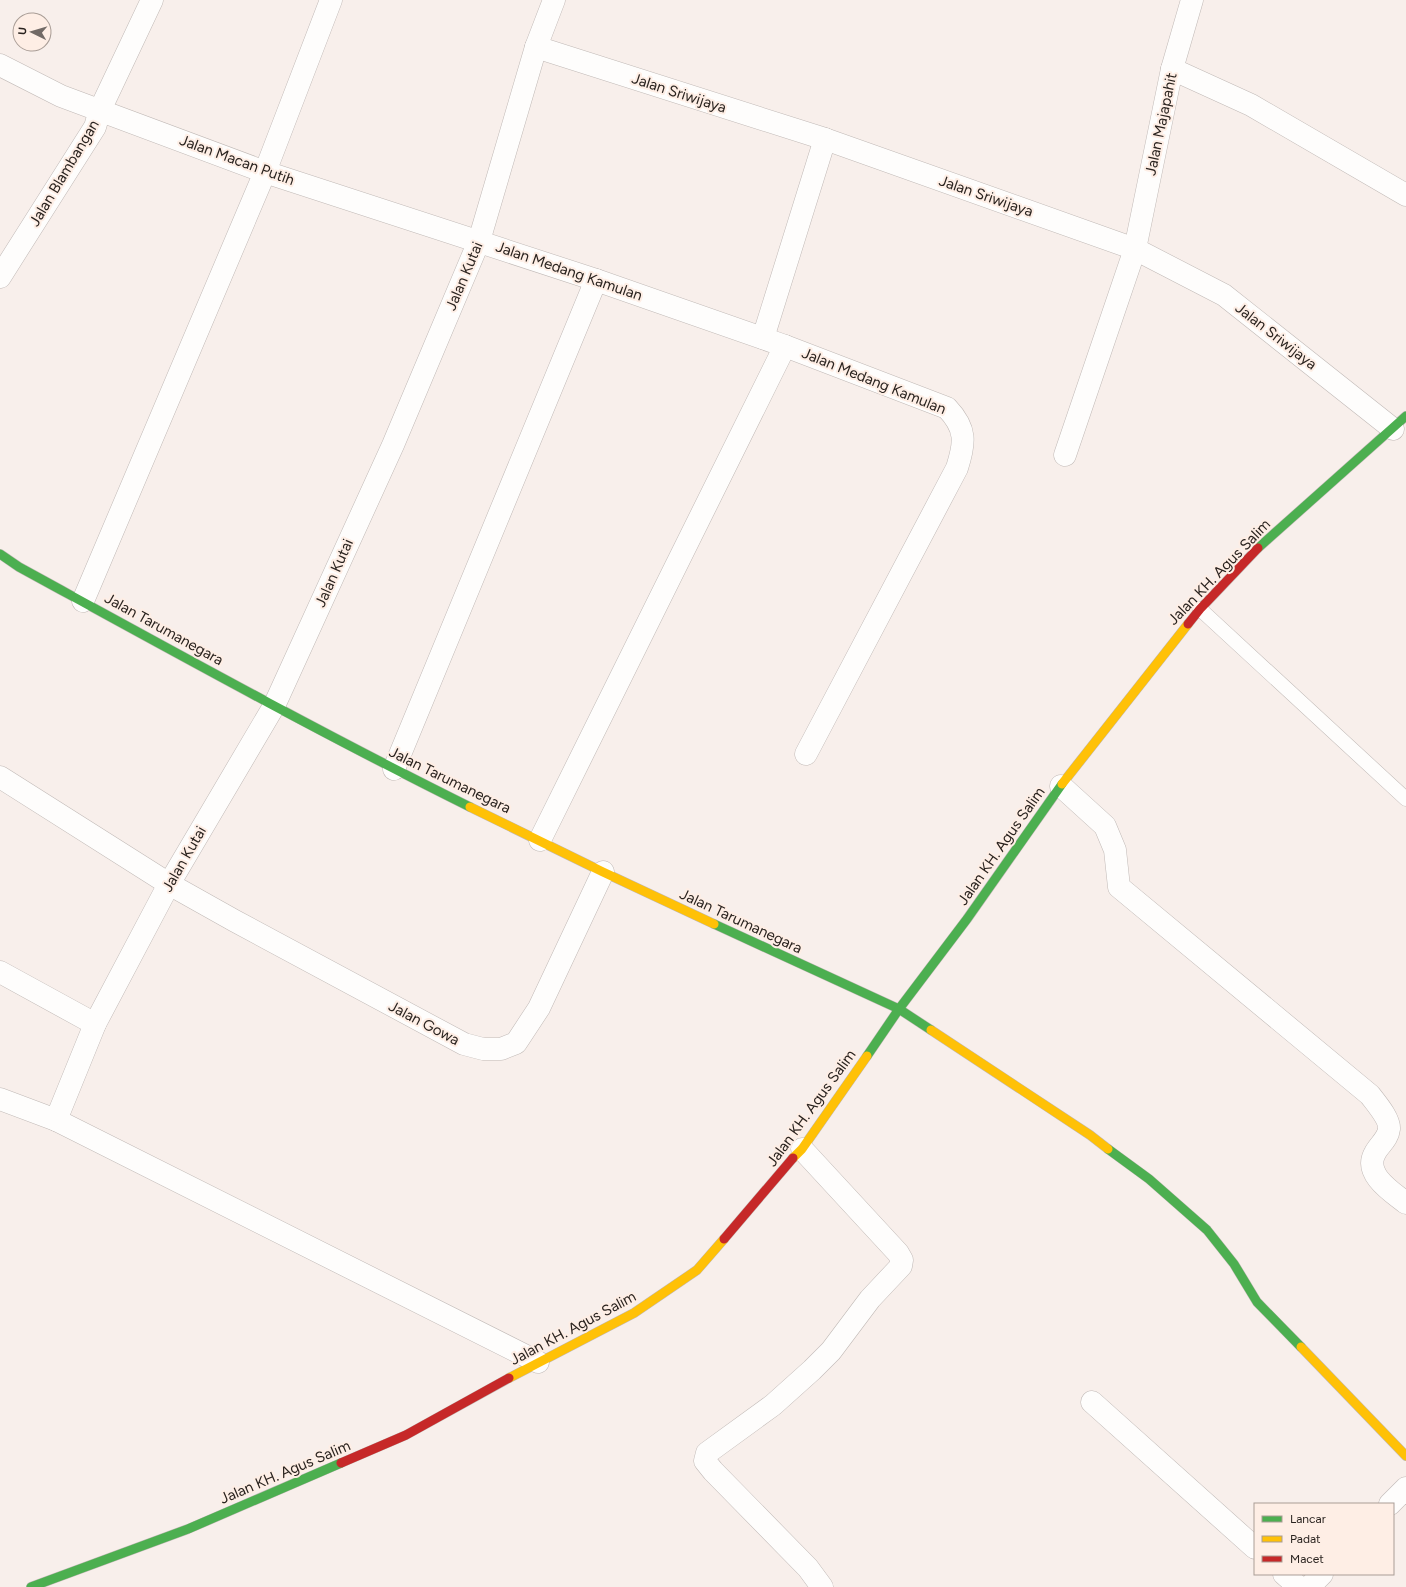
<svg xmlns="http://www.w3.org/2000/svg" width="1406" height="1587" font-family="Figtree,sans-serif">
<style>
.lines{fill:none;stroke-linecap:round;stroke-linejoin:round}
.lane-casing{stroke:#c0b9b6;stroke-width:15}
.street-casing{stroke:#c0b9b6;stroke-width:23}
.fast-casing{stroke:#c0b9b6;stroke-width:10}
.slow-casing{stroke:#c0b9b6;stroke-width:10}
.jam-casing{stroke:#c0b9b6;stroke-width:10}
.lane{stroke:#fefdfc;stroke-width:14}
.street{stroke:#fefdfc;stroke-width:22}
.fast{stroke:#4caf50;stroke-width:9}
.slow{stroke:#ffc107;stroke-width:9}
.jam{stroke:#c62828;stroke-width:9}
.labels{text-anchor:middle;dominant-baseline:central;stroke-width:4;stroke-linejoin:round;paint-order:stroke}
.street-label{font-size:15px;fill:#2a231f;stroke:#feeee5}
</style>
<rect width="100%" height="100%" fill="#f8efeb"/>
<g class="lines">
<defs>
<path id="lane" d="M1200,609L1406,799"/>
<g id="street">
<path d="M536,47L825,139L1135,249L1224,295L1393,429"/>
<path d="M0,65L61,96L265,172L596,280L785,346L947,408C967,429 965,443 957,468L806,754"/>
<path d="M1172,69L1251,105L1406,195"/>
<path d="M0,277L95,127L100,110L152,0"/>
<path d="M763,338L825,139"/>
<path d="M1065,455L1135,249L1172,69L1192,0"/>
<path d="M83,601L265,172L331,0"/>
<path d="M394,769L596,280"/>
<path d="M0,777L169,884L235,921L464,1044L483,1049H501L516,1043L539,1008L603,872"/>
<path d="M1061,786L1105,826L1115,850L1119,887L1370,1095C1376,1103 1390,1119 1389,1129C1388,1139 1379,1145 1375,1153C1363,1174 1392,1192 1406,1203"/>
<path d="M540,840L785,346"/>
<path d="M0,972L95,1024"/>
<path d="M0,1099L56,1120L538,1362"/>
<path d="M56,1120L95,1024L169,884L274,706L393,445L479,241L536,47L554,0"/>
<path d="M802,1149L898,1253L902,1260L901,1266L870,1299L831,1351L812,1370L773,1405L707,1453L705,1461L713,1471L808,1568L822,1587"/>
<path d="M1092,1402L1255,1548"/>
<path d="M1390,1504L1406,1488"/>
<path d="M1284,1574L1299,1587"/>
<path d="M1309,1587L1322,1574"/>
</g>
<g id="fast">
<path d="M1258,548L1406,416"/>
<path d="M0,554L19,567C169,649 317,731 470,807"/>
<path d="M714,924L899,1009L931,1030"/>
<path d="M867,1056L899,1009L967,919L1062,784"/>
<path d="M1108,1149L1149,1179L1207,1230L1234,1264L1257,1302L1301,1347"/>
<path d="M31,1587L188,1529L341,1463"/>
</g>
<g id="slow">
<path d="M1062,784L1188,624"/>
<path d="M470,807L603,872L714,924"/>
<path d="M931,1030L1090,1135L1108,1149"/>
<path d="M793,1158L802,1149L867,1056"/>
<path d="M1301,1347L1406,1456"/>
<path d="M509,1378L634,1313L697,1270L724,1239"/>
</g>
<g id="jam">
<path d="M1188,624L1200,609L1258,548"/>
<path d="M724,1239L793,1158"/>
<path d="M341,1463L406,1435L509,1378"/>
</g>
</defs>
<!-- lane casing -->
<use href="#lane" class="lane-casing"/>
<!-- street casing -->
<use href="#street" class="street-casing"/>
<!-- fast casing -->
<use href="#fast" class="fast-casing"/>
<!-- slow casing -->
<use href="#slow" class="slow-casing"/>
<!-- jam casing -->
<use href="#jam" class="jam-casing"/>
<!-- lane -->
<use href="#lane" class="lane"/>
<!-- street -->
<use href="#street" class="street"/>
<!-- fast -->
<use href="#fast" class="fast"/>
<!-- slow -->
<use href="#slow" class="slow"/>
<!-- jam -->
<use href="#jam" class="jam"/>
</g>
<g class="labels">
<!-- street labels -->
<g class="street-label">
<text transform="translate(679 93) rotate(18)">Jalan Sriwijaya</text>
<text transform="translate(1161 124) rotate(-78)">Jalan Majapahit</text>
<text transform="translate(237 160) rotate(20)">Jalan Macan Putih</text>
<text transform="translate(64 173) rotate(-59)">Jalan Blambangan</text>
<text transform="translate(986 196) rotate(19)">Jalan Sriwijaya</text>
<text transform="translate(569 271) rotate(19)">Jalan Medang Kamulan</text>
<text transform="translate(464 276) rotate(-67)">Jalan Kutai</text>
<text transform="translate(1276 336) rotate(38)">Jalan Sriwijaya</text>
<text transform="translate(874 381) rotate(22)">Jalan Medang Kamulan</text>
<text transform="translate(1219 572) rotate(-46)">Jalan KH. Agus Salim</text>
<text transform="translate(334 573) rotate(-66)">Jalan Kutai</text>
<text transform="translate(164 629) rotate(29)">Jalan Tarumanegara</text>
<text transform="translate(450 780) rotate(26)">Jalan Tarumanegara</text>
<text transform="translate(1001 846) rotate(-55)">Jalan KH. Agus Salim</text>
<text transform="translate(184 859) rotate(-60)">Jalan Kutai</text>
<text transform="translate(741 921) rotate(25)">Jalan Tarumanegara</text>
<text transform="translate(424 1023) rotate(28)">Jalan Gowa</text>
<text transform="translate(811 1108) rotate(-54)">Jalan KH. Agus Salim</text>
<text transform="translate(573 1328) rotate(-28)">Jalan KH. Agus Salim</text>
<text transform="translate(285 1472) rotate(-23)">Jalan KH. Agus Salim</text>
</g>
</g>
<!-- legend -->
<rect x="1254" y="1503" width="140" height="72" fill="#feeee5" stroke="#a99d96"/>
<rect x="1262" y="1516" width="20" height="6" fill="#4caf50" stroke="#a99d96"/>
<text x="1290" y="1523" font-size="12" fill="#2a231f">Lancar</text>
<rect x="1262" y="1536" width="20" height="6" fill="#ffc107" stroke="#a99d96"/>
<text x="1290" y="1543" font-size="12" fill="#2a231f">Padat</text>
<rect x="1262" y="1556" width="20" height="6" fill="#c62828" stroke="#a99d96"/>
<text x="1290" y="1563" font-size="12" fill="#2a231f">Macet</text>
<!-- north arrow -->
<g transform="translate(32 32) rotate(275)"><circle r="19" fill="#feeee5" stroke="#a99d96"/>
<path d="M0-3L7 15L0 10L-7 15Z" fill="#726a66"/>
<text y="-6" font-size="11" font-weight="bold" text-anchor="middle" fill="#2a231f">U</text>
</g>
</svg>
